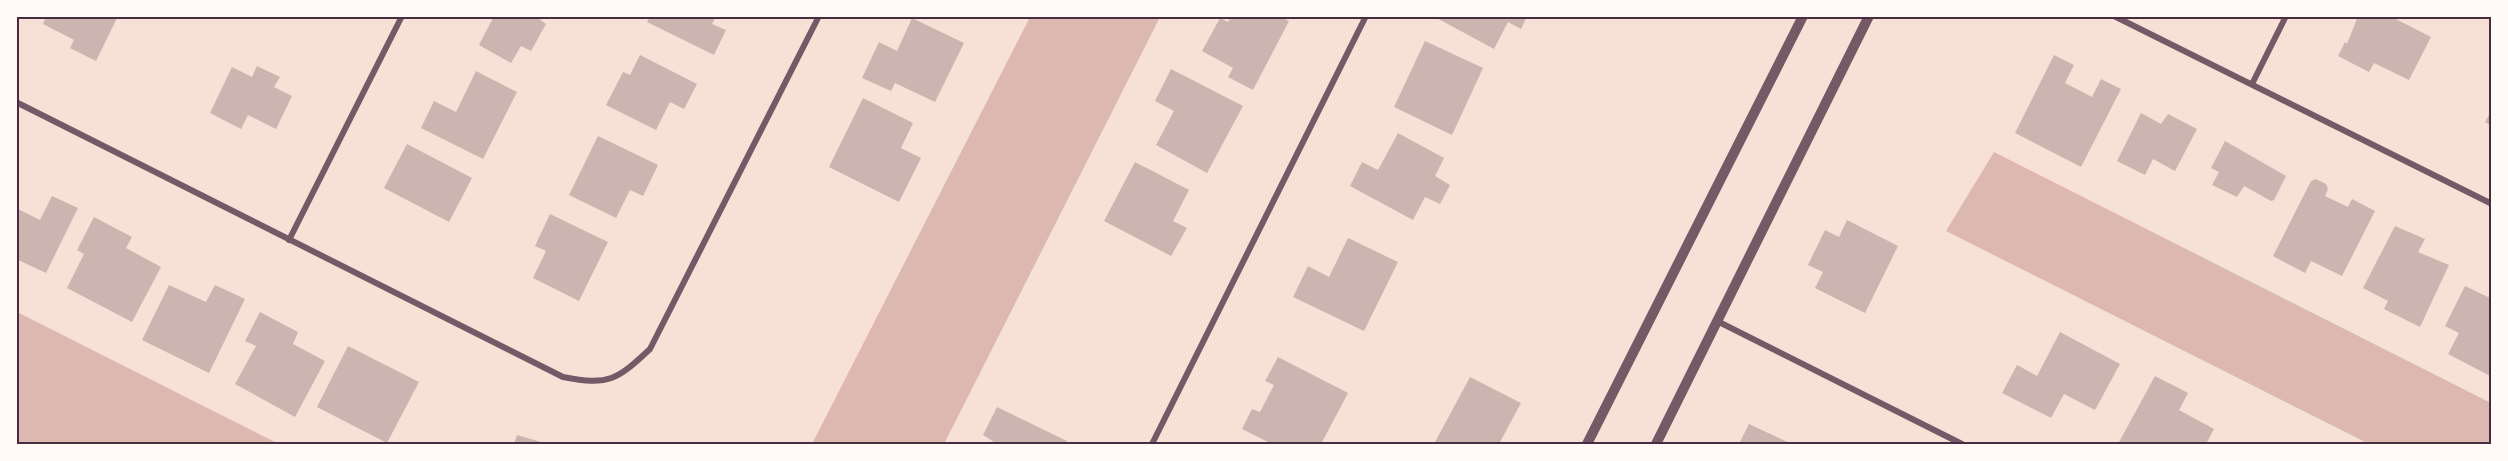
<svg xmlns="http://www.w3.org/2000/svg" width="2508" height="461" font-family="Lato,sans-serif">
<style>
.water{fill:#dcb8b0}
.building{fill:#ccb4b1}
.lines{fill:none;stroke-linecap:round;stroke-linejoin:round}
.minor{stroke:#755966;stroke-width:6}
.tertiary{stroke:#755966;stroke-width:10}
.neatline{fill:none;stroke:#4a2c40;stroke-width:2}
</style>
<rect width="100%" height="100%" fill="#f7e1d7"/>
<!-- water -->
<g class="water">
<path d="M1030,17H1160L944,444H812Z"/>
<path d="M1994,152L2491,403V444H2369L1946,231Z"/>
<path d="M17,312L279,444L17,443Z"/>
</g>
<!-- building -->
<g class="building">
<path d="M46,16H118L96,61L70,48L74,40L43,24Z"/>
<path d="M494,16H535L546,24L531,51L521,46L511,63L479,45Z"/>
<path d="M650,16H716L712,24L726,30L714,55L647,22Z"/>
<path d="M1231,16H1279L1289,21L1253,90L1228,77L1233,68L1202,51L1220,18L1228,22Z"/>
<path d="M1433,16H1527L1521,29L1508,22L1494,49Z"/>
<path d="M2358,16H2390L2431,37L2409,80L2374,63L2369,72L2338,56L2345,42L2347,44Z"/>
<path d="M912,18L964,43L935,102L895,83L891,91L862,78L879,42L897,51Z"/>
<path d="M1425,41L1483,68L1452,135L1394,107Z"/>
<path d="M640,55L697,84L684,109L670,102L656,130L606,105L623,72L630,75Z"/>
<path d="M2054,55L2074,65L2065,83L2092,97L2101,79L2121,89L2081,167L2015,133Z"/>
<path d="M257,66L280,77L274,87L292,96L276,129L248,115L241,129L210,113L232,67L252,77Z"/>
<path d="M1171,69L1243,106L1207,173L1156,145L1174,111L1155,101Z"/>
<path d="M476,71L517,92L483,159L421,128L434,101L456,112Z"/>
<path d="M863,98L913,123L901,148L921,158L899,202L829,167Z"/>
<path d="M2492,110V126L2485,122Z"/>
<path d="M2141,113L2161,124L2168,114L2197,129L2175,171L2153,159L2145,175L2117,161Z"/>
<path d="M1398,133L1444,158L1435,176L1450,185L1440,204L1425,197L1413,220L1350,186L1362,162L1378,170Z"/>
<path d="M598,136L658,165L643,196L630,190L616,218L569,195Z"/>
<path d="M2225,141L2286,176L2274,200L2271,201L2244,186L2237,197L2212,185L2219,172L2211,168Z"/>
<path d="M407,144L472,178L449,222L384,188Z"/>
<path d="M1135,162L1189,190L1173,221L1187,228L1171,256L1104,221Z"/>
<path d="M2316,179L2326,184L2328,189L2325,196L2348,207L2352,199L2375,211L2342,276L2311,261L2305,273L2273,256L2311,181Z"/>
<path d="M52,196L78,208L46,273L16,259V208L40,220Z"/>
<path d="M550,214L608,242L579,301L533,278L546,251L535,246Z"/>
<path d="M94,217L132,237L126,248L161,267L132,322L67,288L84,254L77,250Z"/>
<path d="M1847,220L1898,246L1865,313L1815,288L1823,272L1808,265L1825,230L1839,237Z"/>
<path d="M2395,226L2425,239L2418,252L2449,265L2420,327L2384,309L2388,301L2363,288Z"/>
<path d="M1348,238L1398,262L1364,331L1293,297L1308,266L1329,277Z"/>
<path d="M169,285L206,302L215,285L245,299L209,373L142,340Z"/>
<path d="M2465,286L2488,297L2492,295V377L2448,354L2459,333L2445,326Z"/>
<path d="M260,312L298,332L293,344L325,361L295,417L235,384L256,346L245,341Z"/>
<path d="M2060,332L2120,364L2095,410L2064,394L2051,418L2002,393L2017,365L2037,376Z"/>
<path d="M348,346L419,382L387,443L317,407Z"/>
<path d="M1278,357L1348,393L1321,444H1272L1242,429L1252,409L1260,412L1274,385L1265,381Z"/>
<path d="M2155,376L2188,393L2179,410L2214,429L2206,444H2118Z"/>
<path d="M1470,377L1521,403L1499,444H1434Z"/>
<path d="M997,407L1067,441L1066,444H997L983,435Z"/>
<path d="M1749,424L1792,444H1739Z"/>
<path d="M517,435L548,444H514Z"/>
</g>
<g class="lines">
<!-- minor -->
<g class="minor">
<path d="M2114,16L2492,204"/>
<path d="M2252,84L2286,16"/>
<path d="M16,102L563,377C609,386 617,380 650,349L819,16"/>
<path d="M289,240L402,16"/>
<path d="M1717,321L1962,444"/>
<path d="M1152,444L1366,16"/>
</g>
<!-- tertiary -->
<g class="tertiary">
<path d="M1587,444L1803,16"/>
<path d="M1656,444L1869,16"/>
</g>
</g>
<!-- border -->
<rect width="2508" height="461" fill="none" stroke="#fffaf5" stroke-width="36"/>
<rect x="18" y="18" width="2472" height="425" class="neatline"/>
</svg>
